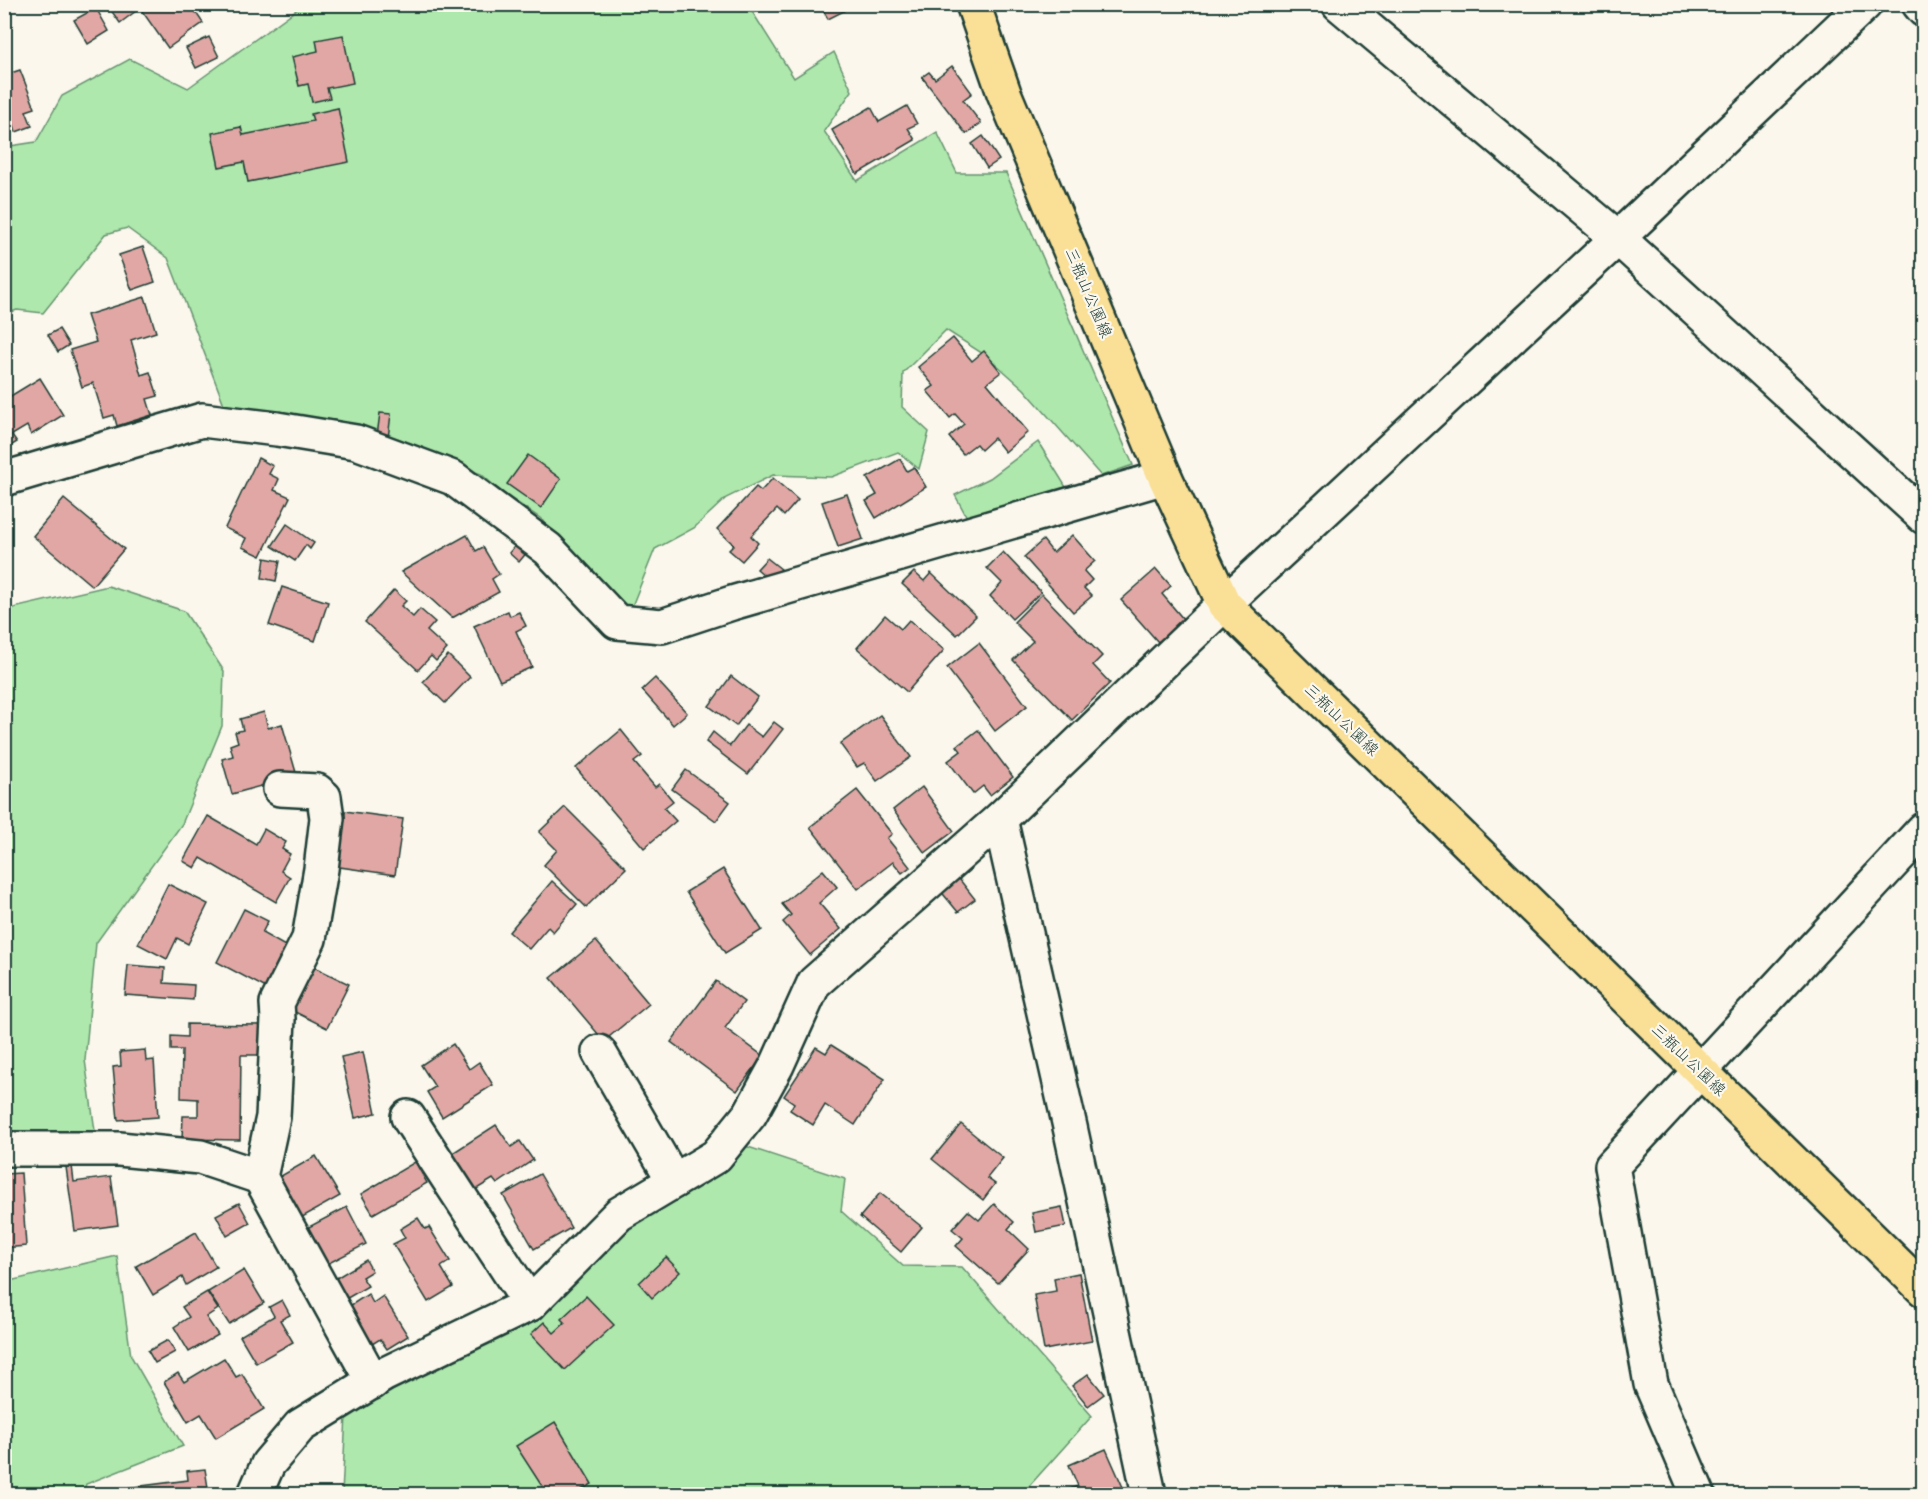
<svg xmlns="http://www.w3.org/2000/svg" width="1928" height="1499" font-family="Kalam,'Klee One',sans-serif">
<style>
.green{fill:#aee8ac;stroke:#669270;stroke-width:1.5}
.building{fill:#e1a7a4;stroke:#1f3d34;stroke-width:1.5}
.lines{fill:none;stroke-linecap:round;stroke-linejoin:round}
.street-casing{stroke:#1f3d34;stroke-width:38}
.primary-casing{stroke:#1f3d34;stroke-width:38}
.street{stroke:#fbf7ec;stroke-width:33}
.primary{stroke:#fadf96;stroke-width:33}
.labels{text-anchor:middle;dominant-baseline:central;stroke-width:4.5;stroke-linejoin:round;paint-order:stroke}
.street-label{font-size:16px;fill:#1f3d34;stroke:#fbf7ec}
</style>
<rect width="100%" height="100%" fill="#fbf7ec"/>
<filter id="ink" filterUnits="userSpaceOnUse"><feTurbulence type="fractalNoise" baseFrequency=".0167" numOctaves="2"/><feDisplacementMap in="SourceGraphic" scale="12" xChannelSelector="R" yChannelSelector="G"/><feConvolveMatrix kernelMatrix="1 2 1 2 8 2 1 2 1" color-interpolation-filters="sRGB"/></filter>
<g filter="url(#ink)">
<!-- green -->
<g class="green">
<path d="M303,5H748L794,78L834,52L852,91L824,131L857,181L937,132L957,173H1006L1133,465L1101,476L1024,389L988,357L946,330L903,373L902,407L929,432L919,469L898,452L831,477L773,475L726,498L694,528L655,549L630,611L540,518L500,491L481,474L393,445L225,407L168,258L127,228L106,234L43,313L17,310L5,314L4,147L36,142L62,96L130,59L188,88Z"/>
<path d="M1038,442L1066,487L968,519L955,495L990,478Z"/>
<path d="M108,586L184,611L224,671L222,726L182,824L96,943L85,1060L96,1138L5,1137V610Z"/>
<path d="M742,1145L845,1179L841,1211L903,1266L962,1267L1092,1416L1022,1494H342L346,1415L499,1335L625,1231L717,1173Z"/>
<path d="M117,1256L131,1356L183,1446L86,1484L83,1494H5V1282Z"/>
</g>
<!-- building -->
<g class="building">
<path d="M109,4H190L203,23L168,48L140,8L120,23L108,6Z"/>
<path d="M820,4H841L844,11L828,19Z"/>
<path d="M96,8L109,31L88,44L74,20Z"/>
<path d="M343,35L353,83L327,88L330,98L312,102L308,84L299,86L292,57L318,51L316,40Z"/>
<path d="M209,37L219,57L196,68L186,48Z"/>
<path d="M4,65L8,74L20,70L35,108L26,111L32,126L16,132L11,116L4,119Z"/>
<path d="M952,66L972,93L963,100L981,123L966,134L922,77L929,72L935,79Z"/>
<path d="M907,106L917,124L908,128L915,140L857,174L832,130L871,107L879,122Z"/>
<path d="M338,108L349,162L248,182L244,162L219,167L212,133L241,127L243,135L313,121L311,114Z"/>
<path d="M983,136L999,160L987,168L972,144Z"/>
<path d="M143,247L155,282L132,290L119,255Z"/>
<path d="M145,297L156,332L131,340L141,375L150,372L158,396L147,399L152,415L117,426L114,415L104,418L93,383L82,387L70,350L96,342L87,315Z"/>
<path d="M59,329L69,345L58,352L48,335Z"/>
<path d="M953,338L972,361L984,351L1001,372L987,383L1028,432L1005,452L994,438L981,450L976,444L963,454L949,437L964,424L955,414L950,418L927,391L934,386L918,367Z"/>
<path d="M40,378L63,415L31,435L27,426L12,435L17,442L4,450V400Z"/>
<path d="M380,413L391,414L388,438L377,436Z"/>
<path d="M528,455L561,479L541,508L507,484Z"/>
<path d="M258,458L273,466L269,474L279,479L274,490L290,497L261,556L242,547L246,538L225,528Z"/>
<path d="M900,459L907,471L914,467L926,487L876,518L866,501L877,495L867,478Z"/>
<path d="M773,478L798,500L784,516L777,509L751,536L758,543L742,561L729,550L734,545L717,529L756,487L761,491Z"/>
<path d="M847,494L863,539L838,547L822,502Z"/>
<path d="M64,499L124,549L92,586L33,536Z"/>
<path d="M287,524L314,543L310,549L306,545L295,561L272,546Z"/>
<path d="M467,535L476,551L483,547L499,574L492,579L499,592L452,618L401,572Z"/>
<path d="M1072,535L1095,561L1084,571L1092,580L1084,588L1092,596L1073,612L1024,557L1043,540L1053,553Z"/>
<path d="M518,542L528,551L519,562L509,553Z"/>
<path d="M1003,552L1041,592L1012,619L990,596L1002,583L987,568Z"/>
<path d="M265,558L280,561L276,581L262,578Z"/>
<path d="M767,558L781,569L771,581L757,569Z"/>
<path d="M1156,569L1171,586L1162,594L1184,620L1158,642L1121,600Z"/>
<path d="M914,572L924,581L931,573L976,616L957,635L902,584Z"/>
<path d="M282,587L328,602L315,641L269,625Z"/>
<path d="M394,590L406,601L401,606L413,617L420,609L435,622L427,631L447,649L436,661L431,656L418,670L365,622Z"/>
<path d="M1042,594L1102,656L1093,665L1110,683L1072,720L1013,660L1033,641L1014,622Z"/>
<path d="M508,611L510,616L519,612L526,626L516,631L532,667L500,681L474,626Z"/>
<path d="M885,615L901,629L909,620L944,650L907,692L857,648Z"/>
<path d="M979,643L1027,706L995,731L947,668Z"/>
<path d="M448,655L470,677L445,703L423,682Z"/>
<path d="M731,676L758,697L736,726L709,706Z"/>
<path d="M655,678L687,713L673,725L642,690Z"/>
<path d="M264,712L268,728L282,724L297,776L232,794L222,759L233,756L230,745L238,742L235,732L243,730L240,719Z"/>
<path d="M880,715L911,757L877,781L864,763L857,767L840,744Z"/>
<path d="M774,722L783,729L748,774L706,742L713,732L730,746L746,725L762,737Z"/>
<path d="M621,730L642,756L634,762L655,787L659,784L673,801L664,808L676,821L644,848L576,768Z"/>
<path d="M978,730L1013,777L990,795L983,786L973,794L948,761L961,751L957,746Z"/>
<path d="M686,770L730,802L716,821L672,789Z"/>
<path d="M922,787L954,831L925,853L893,810Z"/>
<path d="M857,790L892,834L887,838L910,867L902,873L893,862L858,889L810,827Z"/>
<path d="M565,807L626,868L586,907L544,865L557,850L539,832Z"/>
<path d="M345,811L403,819L395,875L333,866L336,840L341,841Z"/>
<path d="M208,816L256,844L264,829L286,842L282,849L290,854L281,871L290,877L276,902L201,858L195,868L183,861Z"/>
<path d="M723,869L762,930L725,953L686,892Z"/>
<path d="M823,870L837,887L819,903L841,929L810,955L783,922L791,915L782,904Z"/>
<path d="M956,875L975,899L958,912L939,889Z"/>
<path d="M552,881L577,904L553,932L548,927L529,949L509,932Z"/>
<path d="M168,884L208,904L188,944L177,938L167,959L138,944Z"/>
<path d="M244,909L268,921L262,933L287,947L266,988L217,962Z"/>
<path d="M596,941L649,1004L604,1041L551,978Z"/>
<path d="M128,965L165,968L164,983L194,985L193,1000L125,995Z"/>
<path d="M314,967L349,984L327,1028L293,1011Z"/>
<path d="M716,981L744,1002L725,1028L763,1056L737,1091L671,1042Z"/>
<path d="M187,1024L260,1025V1055H241L240,1140L182,1139L183,1116H198V1099L181,1098L182,1050H171V1036L187,1037Z"/>
<path d="M453,1044L469,1069L479,1062L493,1085L442,1117L427,1092L435,1087L421,1065Z"/>
<path d="M831,1045L885,1079L855,1125L825,1105L813,1125L790,1110L794,1103L784,1096L816,1047L826,1053Z"/>
<path d="M145,1050L146,1061L154,1060L158,1117L118,1120L113,1067L121,1066L120,1052Z"/>
<path d="M363,1052L376,1113L355,1118L341,1057Z"/>
<path d="M961,1124L1003,1158L987,1178L995,1184L983,1200L932,1159Z"/>
<path d="M496,1125L511,1147L520,1141L533,1160L497,1184L493,1179L475,1190L451,1154Z"/>
<path d="M316,1156L340,1196L297,1220L274,1180Z"/>
<path d="M415,1162L427,1183L373,1214L361,1194Z"/>
<path d="M72,1166L74,1182L111,1177L118,1225L75,1231L66,1167Z"/>
<path d="M21,1173L26,1246L4,1248V1174Z"/>
<path d="M540,1174L571,1228L534,1249L503,1195Z"/>
<path d="M880,1193L922,1227L901,1252L860,1217Z"/>
<path d="M239,1203L250,1223L227,1236L216,1215Z"/>
<path d="M994,1204L1014,1222L1008,1229L1029,1249L998,1283L956,1246L963,1238L952,1229L968,1211L979,1220Z"/>
<path d="M347,1207L366,1244L325,1265L305,1229Z"/>
<path d="M1062,1207L1066,1226L1036,1232L1032,1213Z"/>
<path d="M418,1218L425,1229L429,1227L450,1261L441,1267L453,1287L428,1302L393,1244L405,1238L400,1229Z"/>
<path d="M196,1232L216,1267L186,1285L182,1277L153,1295L136,1266Z"/>
<path d="M666,1257L680,1272L652,1298L639,1283Z"/>
<path d="M366,1260L372,1271L362,1277L368,1286L344,1300L328,1283Z"/>
<path d="M244,1270L264,1303L229,1324L208,1292Z"/>
<path d="M1079,1273L1092,1341L1044,1350L1034,1295L1056,1291L1054,1278Z"/>
<path d="M207,1292L218,1309L206,1317L218,1335L189,1352L174,1327L189,1317L182,1307Z"/>
<path d="M368,1294L373,1303L383,1296L408,1336L387,1349L380,1339L369,1346L345,1309Z"/>
<path d="M586,1296L614,1325L565,1370L531,1334L544,1322L554,1333L565,1323L561,1319Z"/>
<path d="M282,1300L290,1315L280,1320L293,1342L256,1363L240,1336L274,1316L269,1307Z"/>
<path d="M168,1340L175,1352L155,1363L148,1351Z"/>
<path d="M224,1358L236,1377L242,1374L264,1409L216,1438L201,1414L188,1422L164,1382L178,1373L184,1382Z"/>
<path d="M1088,1374L1104,1394L1088,1406L1072,1386Z"/>
<path d="M555,1422L592,1484L574,1494H547L516,1446Z"/>
<path d="M1106,1449L1126,1494H1063L1062,1492L1078,1486L1069,1465Z"/>
<path d="M205,1469L209,1494H126V1488L188,1480L187,1471Z"/>
</g>
<g class="lines">
<defs>
<g id="street">
<path d="M1339,4L1618,238L1924,517"/>
<path d="M1919,4L1924,10"/>
<path d="M4,479L202,420L277,429L356,442L453,478L548,549L617,622L662,626L732,603L1165,477"/>
<path d="M280,789L317,791L324,797L327,818L321,869L309,939L277,1003L278,1019L273,1117L260,1177L373,1382"/>
<path d="M1000,819L1070,1127L1149,1494"/>
<path d="M599,1052L674,1181"/>
<path d="M408,1117L530,1304"/>
<path d="M4,1149H119L200,1157L260,1177"/>
<path d="M255,1494L268,1464L300,1426L383,1375L530,1304L619,1214L716,1156L750,1114L777,1065L814,983L1000,819L1224,604L1618,238L1865,4"/>
<path d="M1698,1494L1651,1384L1612,1166L1924,829"/>
</g>
<path id="primary" d="M973,4L1004,93L1165,477L1224,604L1924,1290"/>
</defs>
<!-- street casing -->
<use href="#street" class="street-casing"/>
<!-- primary casing -->
<use href="#primary" class="primary-casing"/>
<!-- street -->
<use href="#street" class="street"/>
<!-- primary -->
<use href="#primary" class="primary"/>
</g>
</g>
<g class="labels">
<!-- street labels -->
<g class="street-label">
<text transform="translate(1088 293) rotate(67)">三瓶山公園線</text>
<text transform="translate(1341 720) rotate(44)">三瓶山公園線</text>
<text transform="translate(1688 1060) rotate(44)">三瓶山公園線</text>
</g>
</g>
<!-- margin -->
<rect width="1928" height="1499" fill="none" stroke="#fbf7ec" stroke-width="24"/>
<rect x="12" y="12" width="1904" height="1475" fill="none" stroke="#1f3d34" stroke-width="2" filter="url(#ink)"/>
</svg>
